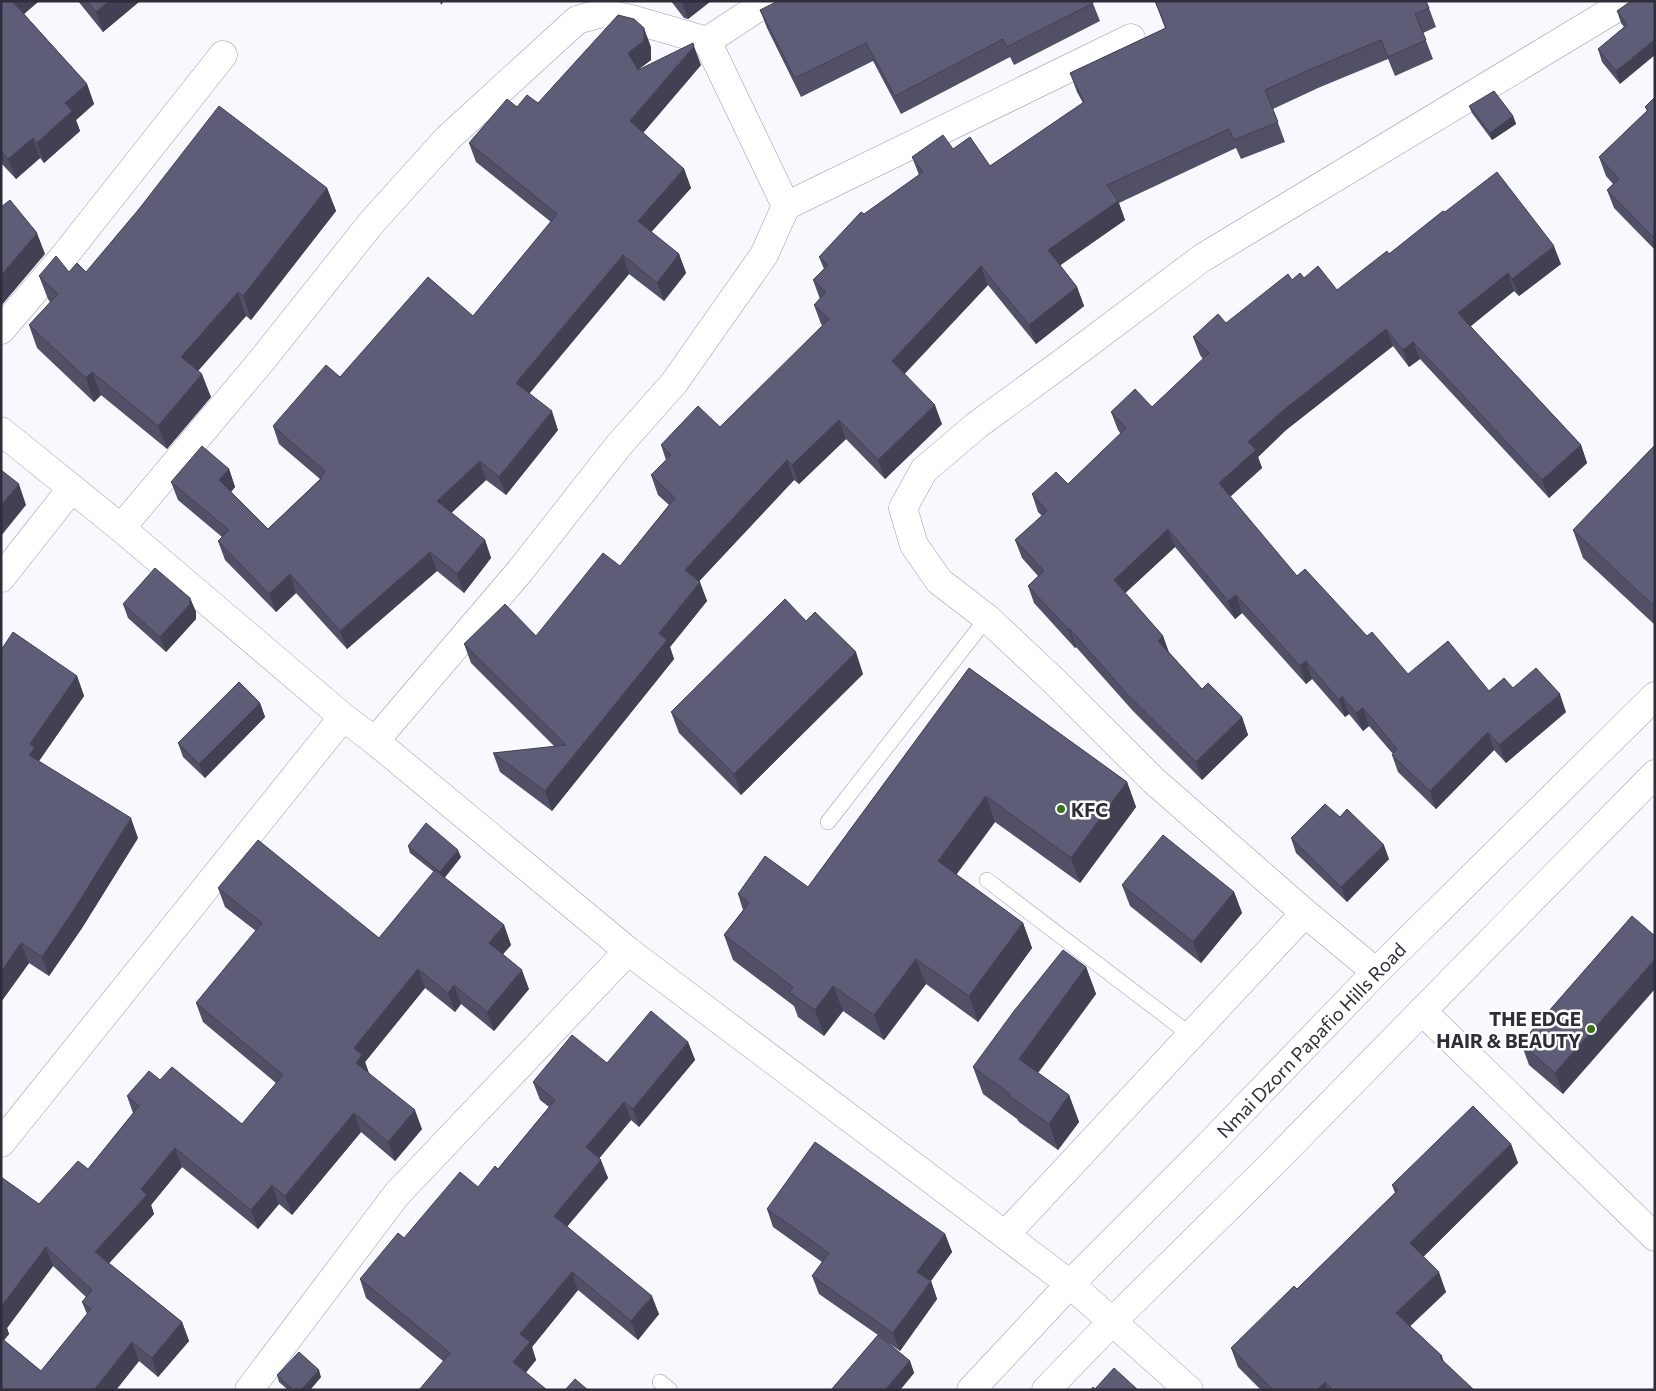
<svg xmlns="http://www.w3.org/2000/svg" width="1656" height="1391" font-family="Commissioner,sans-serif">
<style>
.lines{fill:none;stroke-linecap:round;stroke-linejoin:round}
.service-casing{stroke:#9c9bb8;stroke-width:16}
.minor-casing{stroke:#9c9bb8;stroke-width:29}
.tertiary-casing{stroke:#9c9bb8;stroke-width:29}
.service{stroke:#fff;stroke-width:15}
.minor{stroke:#fff;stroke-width:28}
.tertiary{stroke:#fff;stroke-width:28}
.wall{fill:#515067;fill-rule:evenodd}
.shaded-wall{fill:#424154}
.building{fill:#5e5d78;stroke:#424154}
.poi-dot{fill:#377612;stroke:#fff;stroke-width:2}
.labels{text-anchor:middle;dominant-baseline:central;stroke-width:5;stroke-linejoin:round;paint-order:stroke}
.poi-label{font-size:19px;font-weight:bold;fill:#2e2d39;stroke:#fff;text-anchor:start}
.street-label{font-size:19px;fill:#2e2d39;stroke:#fff}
</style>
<rect width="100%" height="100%" fill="#f8f8fe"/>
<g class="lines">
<defs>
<g id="service">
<path d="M828,822L987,618"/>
<path d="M987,880L1192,1036"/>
<path d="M660,1382L670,1390"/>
</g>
<g id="minor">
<path d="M707,41L768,1"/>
<path d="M786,206L1131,38"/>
<path d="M1,330L65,255L223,55"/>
<path d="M1,431L121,528L343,717L375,741L628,951L1070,1284L1189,1390"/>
<path d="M121,528L263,359L372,222L448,138L577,20L602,13L631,19L707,41L786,206L764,255L674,383L619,445L520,571L375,741"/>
<path d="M1,578L72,488"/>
<path d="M1376,972L1305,913L1153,780L1053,680L987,618L939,581L914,545L903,508L924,470L977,425L1062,363L1202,258L1628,1"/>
<path d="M1422,1011L1655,1237"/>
<path d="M1,1143L343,717"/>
<path d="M1005,1235L1305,913"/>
<path d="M249,1390L397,1194L628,951"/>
</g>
<g id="tertiary">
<path d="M971,1390L1070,1284L1209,1145L1376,972L1655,696"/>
<path d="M1046,1390L1112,1322L1265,1171L1655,774"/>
</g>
</defs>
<!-- service casing -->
<use href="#service" class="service-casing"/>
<!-- minor casing -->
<use href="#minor" class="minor-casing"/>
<!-- tertiary casing -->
<use href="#tertiary" class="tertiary-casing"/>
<!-- service -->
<use href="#service" class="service"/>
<!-- minor -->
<use href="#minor" class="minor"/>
<!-- tertiary -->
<use href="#tertiary" class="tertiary"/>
</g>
<!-- wall -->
<g class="wall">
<path d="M1,1H39L24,14L87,84L94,104L76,120L80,131L44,163L40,158L16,179L1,163Z"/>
<path d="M78,1H140L103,32Z"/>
<path d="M671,1H711L688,19L684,18Z"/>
<path d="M1092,1L1100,21L1014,65L1010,57L901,114L873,61L801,97L767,28L760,10Z"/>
<path d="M1155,1L1429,8L1436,27L1423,33L1433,59L1395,76L1388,59L1318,88L1273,109L1285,142L1241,159L1236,148L1119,203L1125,220L1060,265L1077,287L1084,306L1036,344L988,285L904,374L942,424L885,479L846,439L799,484L794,480L699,581L707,601L670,647L674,659L552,811L500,772L493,753L555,747L471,663L464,644L536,636L620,566L669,505L658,495L651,475L666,460L661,445L720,427L823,326L821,324L814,305L820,299L813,280L824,269L819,257L864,214L919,175L912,157L953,149L990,166L1083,103L1077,92L1070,73L1165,28Z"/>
<path d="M1631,1L1620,84L1602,62L1598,49L1624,27L1621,23L1617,11Z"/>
<path d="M651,47V60L639,69L701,65L643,133L684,169L691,188L651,232L679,254L686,273L664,301L629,274L529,394L558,430L506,495L486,480L451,513L485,540L491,558L464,593L437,571L347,649L296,593L276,612L225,560L218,541L222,537L178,500L171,482L229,469L235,487L231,492L268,529L320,479L279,444L273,426L340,377L473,316L551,222L476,162L469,143L517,107L538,103Z"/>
<path d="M1655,97V250L1614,208L1607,190L1613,184L1606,176L1599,157L1647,111L1645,107Z"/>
<path d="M1469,106L1513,116L1516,124L1492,140L1472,113Z"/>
<path d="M327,188L336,211L251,320L246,316L198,371L211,397L167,449L101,395L94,402L37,348L29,325L50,302L48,299L39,276L69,272H86Z"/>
<path d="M1445,212L1561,264L1519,296L1514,291L1470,326L1581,445L1587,463L1549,498L1420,359L1409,367L1393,346L1286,430L1258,457L1262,468L1230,497L1297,576L1367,636L1408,674L1489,691L1513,688L1566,712L1506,763L1494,750L1436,809L1398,772L1392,755L1393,754L1369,726L1363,731L1349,714L1345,717L1312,679L1306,684L1242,613L1235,619L1175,547L1125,593L1163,636L1169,652L1202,689L1242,717L1248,735L1202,780L1133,711L1076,647L1075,648L1034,603L1028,586L1038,576L1022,558L1015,540L1042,516L1038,512L1032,494L1068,484L1121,434L1118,430L1111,412L1152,407L1203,359L1200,355L1193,337L1226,323L1292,280L1304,278L1337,290L1389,254Z"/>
<path d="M1655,445V625L1583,558L1573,530Z"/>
<path d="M190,598L196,612V619L166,652L128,618L123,604Z"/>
<path d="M806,621L863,674L741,795L679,733L671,712Z"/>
<path d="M1,650L77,676L84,696L39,761L138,838L82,928L49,976L29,963L1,1002Z"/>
<path d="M969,668L1127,782L1136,807L1080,883L995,822L956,875L1023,923L1032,948L978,1022L926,984L884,1040L843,1011L824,1036L798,1017L794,1006L733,960L724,935L743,910L738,894L808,887Z"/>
<path d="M260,703L265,717L205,778L183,757L178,743Z"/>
<path d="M1340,817L1389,859L1347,902L1296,853L1291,838Z"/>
<path d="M408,846L461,857L444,878L504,925L511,945L503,954L529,989L494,1031L461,1004L455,1012L425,988L365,1062L369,1073L422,1129L395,1161L361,1132L292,1215L279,1204L258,1229L182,1167L151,1205L154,1214L109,1263L182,1322L189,1341L158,1377L139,1361L116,1390H1V1177L39,1204L88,1169L133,1113L127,1096L160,1080L242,1124L276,1083L203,1022L196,1003L256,931L225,907L218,888L379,938L434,872L410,853ZM53,1266L86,1297L82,1302L87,1314L41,1371L4,1340L9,1334L7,1328Z"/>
<path d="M1122,885L1234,892L1242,913L1201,963L1130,906Z"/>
<path d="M1632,916L1563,1094L1529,1065L1521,1043Z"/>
<path d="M1086,967L1096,994L1038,1073L1069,1095L1079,1122L1058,1150L1019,1122L1017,1119L983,1094L973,1067Z"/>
<path d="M688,1042L695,1060L639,1127L631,1120L599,1158L608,1178L567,1226L659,1314L638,1340L578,1290L532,1347L536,1360L526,1372L443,1361L366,1298L360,1279L404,1238L478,1187L498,1169L549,1107L540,1100L533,1082Z"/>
<path d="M1511,1144L1518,1163L1423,1257L1446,1292L1410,1326L1442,1356L1444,1362L1474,1390H1261L1238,1367L1231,1348L1297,1289L1395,1193L1392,1185Z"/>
<path d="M767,1209L945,1234L952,1252L931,1281L937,1299L900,1351L887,1342L910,1361L914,1373L900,1390H831L878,1335L819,1294L812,1276L822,1262L773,1227Z"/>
<path d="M277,1375L321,1377L310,1390H288L279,1382Z"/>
</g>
<!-- shaded-wall -->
<g class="shaded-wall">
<path d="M11,1H39L18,19Z"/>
<path d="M109,1H140L103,32L96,12Z"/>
<path d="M440,1H444L441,5Z"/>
<path d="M682,1H711L688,19Z"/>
<path d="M644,28L651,47V60L635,72L628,53Z"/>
<path d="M1655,39V55L1620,84L1616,71Z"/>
<path d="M694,46L701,65L637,140L630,121Z"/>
<path d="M87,84L94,104L76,120L80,131L44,163L37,143L65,103Z"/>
<path d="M1513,116L1516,124L1492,140L1490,133Z"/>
<path d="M33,138L40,158L16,179L8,159Z"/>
<path d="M684,169L691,188L644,240L638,221Z"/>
<path d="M327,188L336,211L251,320L243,296Z"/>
<path d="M1118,201L1125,220L1055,269L1048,250Z"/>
<path d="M37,233L45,254L1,306V275Z"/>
<path d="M1554,246L1561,264L1519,296L1512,279Z"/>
<path d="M679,254L686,273L664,301L657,283Z"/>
<path d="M623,255L629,274L522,402L516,383Z"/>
<path d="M981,266L988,285L899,380L892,361Z"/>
<path d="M1508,273L1514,291L1465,331L1458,313Z"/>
<path d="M1077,287L1084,306L1036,344L1029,325Z"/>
<path d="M238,292L246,316L190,380L181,357Z"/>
<path d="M1386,329L1393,346L1286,430L1258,457L1262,468L1225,501L1219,483L1248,442L1280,413Z"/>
<path d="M1413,342L1420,359L1409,367L1403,350Z"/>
<path d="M92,372L101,395L94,402L86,378Z"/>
<path d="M202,374L211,397L167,449L158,426Z"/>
<path d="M935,405L942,424L885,479L878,460Z"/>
<path d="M552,411L558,430L506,495L499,477Z"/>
<path d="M839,420L846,439L799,484L792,465Z"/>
<path d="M1581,445L1587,463L1549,498L1542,480Z"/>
<path d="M787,460L794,480L692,589L685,570Z"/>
<path d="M480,461L486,480L444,520L437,501Z"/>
<path d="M229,469L235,487L226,498L219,480Z"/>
<path d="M19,484L26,505L1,536V505Z"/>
<path d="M1168,529L1175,547L1120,598L1114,580Z"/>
<path d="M485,540L491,558L464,593L457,574Z"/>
<path d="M430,552L437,571L347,649L340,631Z"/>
<path d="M290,574L296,593L276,612L269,594Z"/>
<path d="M700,582L707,601L670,647L674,659L552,811L545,791L659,633Z"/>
<path d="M1236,595L1242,613L1235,619L1228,601Z"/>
<path d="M190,598L196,612V619L166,652L160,637Z"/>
<path d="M1070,629L1076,647L1075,648L1069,630Z"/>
<path d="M1163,636L1169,654L1158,641Z"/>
<path d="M856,652L863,674L741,795L734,774Z"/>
<path d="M1306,661L1312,679L1306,684L1300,666Z"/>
<path d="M77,676L84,696L39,761L29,755L30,744Z"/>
<path d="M1560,694L1566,712L1506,763L1499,745Z"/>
<path d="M1342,696L1349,714L1345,717L1339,700Z"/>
<path d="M260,703L265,717L205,778L199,764Z"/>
<path d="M1363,708L1369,726L1363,731L1356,713Z"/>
<path d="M1242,717L1248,735L1202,780L1196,762Z"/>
<path d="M1488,732L1494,750L1436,809L1430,791Z"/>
<path d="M1127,782L1136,807L1080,883L1071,858Z"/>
<path d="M986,796L995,822L947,887L938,861Z"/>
<path d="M131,818L138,838L82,928L49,976L42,957Z"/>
<path d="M1384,845L1389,859L1347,902L1341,887Z"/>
<path d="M458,850L461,857L443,880L440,872Z"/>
<path d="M1234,892L1242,913L1201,963L1193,942Z"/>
<path d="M1023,923L1032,948L978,1022L969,996Z"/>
<path d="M504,925L511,945L496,962L489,943Z"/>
<path d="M21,943L29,963L1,1002V972Z"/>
<path d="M916,959L926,984L884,1040L874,1015Z"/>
<path d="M1655,959V989L1563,1094L1555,1073Z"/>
<path d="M1086,967L1096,994L1029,1085L1019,1059Z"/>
<path d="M418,969L425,988L365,1062L369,1074L356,1063L354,1048Z"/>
<path d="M522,970L529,989L494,1031L487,1012Z"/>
<path d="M454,985L461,1004L455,1012L448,993Z"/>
<path d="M833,986L843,1011L824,1036L815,1010Z"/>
<path d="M688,1042L695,1060L639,1127L633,1109Z"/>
<path d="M1069,1095L1079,1122L1058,1150L1049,1124Z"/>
<path d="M624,1102L631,1120L593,1166L586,1147Z"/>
<path d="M415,1110L422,1129L395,1161L388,1142Z"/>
<path d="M354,1113L361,1132L292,1215L285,1196Z"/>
<path d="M1511,1144L1518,1163L1417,1263L1410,1243Z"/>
<path d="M175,1148L182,1167L151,1205L154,1214L102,1271L95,1252L141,1189Z"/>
<path d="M601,1160L608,1178L561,1234L554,1216Z"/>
<path d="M272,1185L279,1204L258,1229L251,1210Z"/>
<path d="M945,1234L952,1252L924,1290L917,1272Z"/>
<path d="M46,1247L53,1266L7,1328L9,1334L1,1344V1307Z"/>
<path d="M572,1272L578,1290L532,1347L536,1360L520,1380L513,1362L520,1334Z"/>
<path d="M1439,1272L1446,1292L1403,1333L1396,1313Z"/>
<path d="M931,1281L937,1299L900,1351L893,1333Z"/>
<path d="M652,1296L659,1314L638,1340L631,1321Z"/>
<path d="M182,1322L189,1341L158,1377L152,1358Z"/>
<path d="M132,1342L139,1361L116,1390H94Z"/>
<path d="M910,1361L914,1373L900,1390H885Z"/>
<path d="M319,1370L321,1377L310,1390H301Z"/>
<path d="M1325,1382L1327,1390H1317Z"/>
</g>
<!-- building -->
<g class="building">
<path d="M1,1H12L87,84L65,103L72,111L37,143L33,138L8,159L1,151Z"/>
<path d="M87,1H109L96,12Z"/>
<path d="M778,1H1092L1093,3L1007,47L1003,39L895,96L866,43L795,78L760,10Z"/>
<path d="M1155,1H1426L1429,8L1415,14L1426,40L1388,57L1381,40L1311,69L1265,90L1278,122L1234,140L1229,129L1107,185L1118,201L1048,250L1077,287L1029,325L981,266L892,361L935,405L878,460L839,420L792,465L787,460L685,570L700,582L659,633L667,640L545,791L493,753L566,745L464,644L505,604L536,636L603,553L620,566L675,498L651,475L671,455L661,445L698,406L720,427L829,319L814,305L826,292L813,280L828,265L819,257L861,212L864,214L923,172L912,157L943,135L953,149L970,137L990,166L1084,102L1070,73L1166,28Z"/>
<path d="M1631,1H1655V39L1616,71L1598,49L1627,25L1617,11Z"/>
<path d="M618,15L634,19L644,28V41L628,53L638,70L693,43L694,46L630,121L684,169L638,221L679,254L657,283L623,255L516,383L552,411L499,477L480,461L437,501L485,540L457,574L430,552L340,631L290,574L269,594L218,541L229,530L171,482L202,446L229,469L219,480L268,529L322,478L321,477L325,471L273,426L326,365L340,377L428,277L473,316L557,214L469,143L507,99L517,107L527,95L538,103Z"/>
<path d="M1494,91L1513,116L1490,133L1469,106Z"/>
<path d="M1655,97V239L1607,190L1619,179L1599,157L1648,110L1645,107Z"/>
<path d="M219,106L327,188L243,296L238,292L181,357L202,374L158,426L92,372L86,378L29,325L58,294L39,276L56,256L69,272L77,263L86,272L139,209Z"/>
<path d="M1497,172L1554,246L1512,279L1508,273L1458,313L1581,445L1542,480L1413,342L1403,350L1386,329L1280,413L1248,442L1256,450L1219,483L1297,576L1305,569L1367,636L1372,632L1408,674L1448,641L1489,691L1504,678L1513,688L1536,668L1560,694L1499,745L1488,732L1430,791L1392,755L1397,749L1363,708L1356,713L1342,696L1339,700L1306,661L1300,666L1236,595L1228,601L1168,529L1114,580L1163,636L1158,641L1202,689L1208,683L1242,717L1196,762L1127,694L1070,629L1069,630L1028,586L1044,571L1015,540L1047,511L1032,494L1056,472L1068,484L1126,428L1111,412L1135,389L1152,407L1209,353L1193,337L1218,314L1226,323L1288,274L1292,280L1300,273L1304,278L1318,266L1337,290L1387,251L1389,254L1443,211L1445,212Z"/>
<path d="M10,200L37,233L1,275V207Z"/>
<path d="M1655,445V607L1573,530Z"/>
<path d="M1,470L19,484L1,505Z"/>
<path d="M155,568L190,598V604L160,637L123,604Z"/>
<path d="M785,599L806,621L815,612L856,652L734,774L671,712Z"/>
<path d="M13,632L77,676L30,744L35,748L29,755L131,818L75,908L42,957L21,943L1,972V650Z"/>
<path d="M969,668L1127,782L1071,858L986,796L938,861L1023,923L969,996L916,959L874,1015L833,986L815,1010L789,992L793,987L724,935L749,903L738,894L765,856L808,887Z"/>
<path d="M239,682L260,703L199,764L178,743Z"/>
<path d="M1325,804L1340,817L1347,809L1384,845L1341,887L1291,838Z"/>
<path d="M426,823L458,850L440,872L408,846Z"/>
<path d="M1163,835L1234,892L1193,942L1122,885Z"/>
<path d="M258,840L379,938L435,870L504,925L489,943L522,970L487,1012L454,985L448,993L418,969L354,1048L362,1055L356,1063L415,1110L388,1142L354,1113L285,1196L272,1185L251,1210L175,1148L141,1189L147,1195L95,1252L182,1322L152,1358L132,1342L94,1390H1V1338L41,1371L91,1309L82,1302L92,1290L46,1247L1,1307V1177L39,1204L78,1161L88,1169L139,1106L127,1096L149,1071L160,1080L172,1067L242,1124L283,1075L196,1003L262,923L218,888Z"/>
<path d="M1632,916L1655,936V959L1555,1073L1521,1043Z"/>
<path d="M1063,950L1086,967L1019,1059L1069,1095L1049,1124L1009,1096L1010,1094L973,1067L1014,1011Z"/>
<path d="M651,1011L688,1042L633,1109L624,1102L586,1147L601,1160L554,1216L652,1296L631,1321L572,1272L520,1334L530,1342L513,1362L547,1390H419L450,1353L360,1279L398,1233L404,1238L460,1172L478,1187L495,1166L498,1169L555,1100L533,1082L572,1035L607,1063Z"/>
<path d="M1473,1106L1511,1144L1410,1243L1439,1272L1396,1313L1442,1356L1440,1358L1474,1390H1333L1325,1382L1317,1390H1273L1231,1348L1294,1286L1297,1289L1398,1190L1392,1185Z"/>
<path d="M815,1142L945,1234L917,1272L931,1281L893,1333L812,1276L829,1253L767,1209Z"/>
<path d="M878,1335L910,1361L885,1390H831Z"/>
<path d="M299,1352L319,1370L301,1390H293L277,1375Z"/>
<path d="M1114,1368L1138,1390H1091L1093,1387L1095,1389Z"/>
<path d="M575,1379L588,1390H565Z"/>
</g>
<!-- markers -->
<g class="poi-dot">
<circle cx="1061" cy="809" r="5"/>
<circle cx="1591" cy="1029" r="5"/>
</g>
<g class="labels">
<!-- poi labels -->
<g class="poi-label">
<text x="1071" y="809">KFC</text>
<text x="1581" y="1018" text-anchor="end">THE EDGE<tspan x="1581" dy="22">HAIR &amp; BEAUTY</tspan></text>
</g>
<!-- street labels -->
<g class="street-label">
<text transform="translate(1311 1040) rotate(-46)">Nmai Dzorn Papafio Hills Road</text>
</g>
</g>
<!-- border -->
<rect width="1656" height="1391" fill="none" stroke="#2e2d39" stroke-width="5"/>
</svg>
